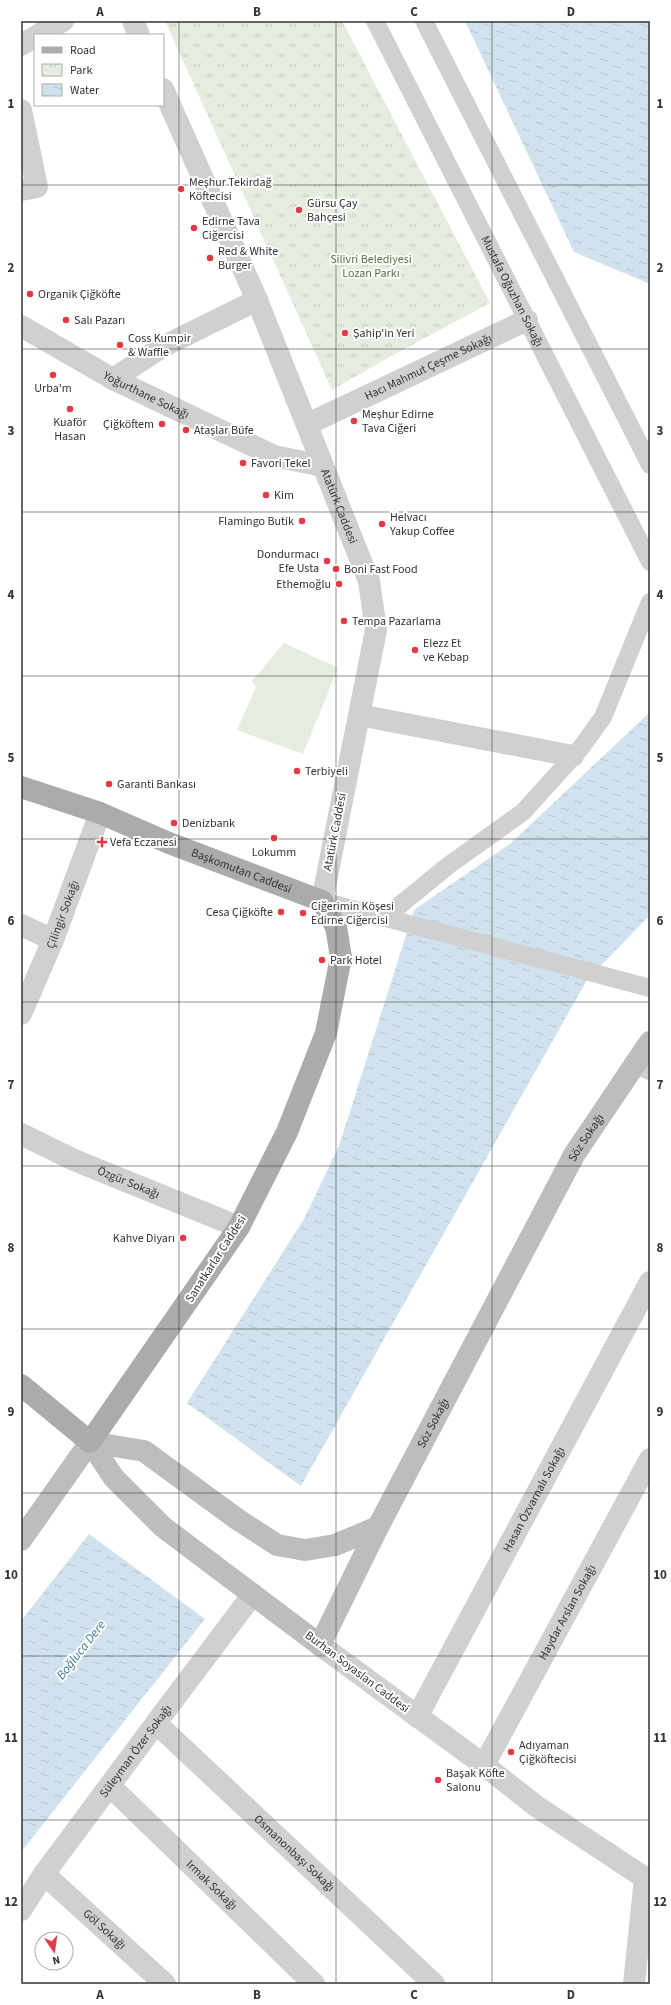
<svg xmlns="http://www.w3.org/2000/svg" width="671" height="2005" font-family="'Source Sans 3',sans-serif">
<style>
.grass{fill:#e6ecdf}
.park{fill:url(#park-tufts)}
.water{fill:url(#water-ripples)}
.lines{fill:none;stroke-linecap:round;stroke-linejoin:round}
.pedestrian{stroke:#d0d0d0;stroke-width:18}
.minor{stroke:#d0d0d0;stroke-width:22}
.tertiary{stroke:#d0d0d0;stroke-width:22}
.secondary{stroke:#bdbdbd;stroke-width:22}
.primary{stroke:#ababab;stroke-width:22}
.grid{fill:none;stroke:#333;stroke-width:1;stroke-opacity:0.55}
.poi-dot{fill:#e63946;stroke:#fff;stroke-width:1.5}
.labels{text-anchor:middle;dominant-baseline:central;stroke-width:4;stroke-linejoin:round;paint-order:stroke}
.poi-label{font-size:12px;fill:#333;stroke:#fff;text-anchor:start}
.park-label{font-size:12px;fill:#56703f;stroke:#fff}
.street-label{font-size:12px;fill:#333;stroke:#fff}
.water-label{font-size:13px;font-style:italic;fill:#3f7597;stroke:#fff}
.neatline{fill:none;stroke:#333;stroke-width:1.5}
.grid-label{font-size:13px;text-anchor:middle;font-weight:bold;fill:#333}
</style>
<defs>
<pattern id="park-tufts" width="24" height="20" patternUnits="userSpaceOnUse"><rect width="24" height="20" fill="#e6ecdf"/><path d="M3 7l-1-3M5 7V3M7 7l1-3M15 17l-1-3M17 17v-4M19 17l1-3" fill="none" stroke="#c6cbc0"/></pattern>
<pattern id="water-ripples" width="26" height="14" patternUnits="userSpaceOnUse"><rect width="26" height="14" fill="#cfe2ee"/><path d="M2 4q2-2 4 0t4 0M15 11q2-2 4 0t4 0" fill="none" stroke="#b2c2cd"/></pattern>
</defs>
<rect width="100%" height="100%" fill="#fff"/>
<!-- grass -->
<path class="grass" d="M284,643L338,668L303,754L237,730L256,687L252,681Z"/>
<!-- park -->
<path class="park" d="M165,21H342L490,303L386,359L332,390Z"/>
<!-- water -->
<g class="water">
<path d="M465,21H650V284L574,252Z"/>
<path d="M650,712V915L587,980L301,1486L187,1403L304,1219L339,1146L414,910L511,843Z"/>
<path d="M89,1534L205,1619L21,1852V1621Z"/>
</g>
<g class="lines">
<!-- pedestrian -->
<g class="pedestrian">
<path id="s1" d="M375,21L650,562"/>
<path d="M424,21L650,465"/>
<path d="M322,901L650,988"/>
<path d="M384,918L449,865L523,812L580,749L603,717L650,602"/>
</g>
<!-- minor -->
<g class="minor">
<path d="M38,35L63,21"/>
<path d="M21,45L35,37"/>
<path d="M21,110L37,187L21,190"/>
<path id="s2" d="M21,326L113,379L274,456L323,466"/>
<path d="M113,379L162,347L257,300"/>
<path id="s3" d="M308,424L527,320"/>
<path d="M359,715L573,756"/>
<path d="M21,925L53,940"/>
<path id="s4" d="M21,1014L53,940L100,813"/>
<path d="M635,1063L650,1069"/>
<path id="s5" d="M21,1134L74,1160L239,1227"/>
<path id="s6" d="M417,1717L650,1282"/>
<path id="s7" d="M156,1723L434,1984"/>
<path id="s8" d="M484,1765L650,1459"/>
<path id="s9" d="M110,1786L314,1984"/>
<path id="s10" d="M44,1874L165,1984"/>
<path id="s11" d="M21,1910L44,1874L156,1723L253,1594"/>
</g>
<!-- tertiary -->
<g class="tertiary">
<path d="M133,21L139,35"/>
<path id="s12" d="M163,89L257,300L369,581L376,630L322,901"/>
<path d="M320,1645L484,1765L536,1806L645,1878L634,1984"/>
</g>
<!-- secondary -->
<g class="secondary">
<path id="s13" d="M90,1442L114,1478L163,1527L320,1645L378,1527L574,1155L650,1042"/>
<path d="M90,1442L144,1451L237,1519L277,1545L305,1550L335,1545L378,1527"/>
<path d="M21,1540L90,1442"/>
</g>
<!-- primary -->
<path class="primary" id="s14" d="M21,787L100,813L169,843L322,901L336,927L341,957L326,1033L287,1132L239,1227L90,1442L21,1385"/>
</g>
<!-- grid -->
<path class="grid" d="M179,21V1984M336,21V1984M492,21V1984M21,185H650M21,349H650M21,512H650M21,676H650M21,839H650M21,1002H650M21,1166H650M21,1329H650M21,1493H650M21,1656H650M21,1820H650"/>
<!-- markers -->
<g class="poi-dot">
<circle cx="181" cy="189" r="4"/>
<circle cx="299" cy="210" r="4"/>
<circle cx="194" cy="228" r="4"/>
<circle cx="210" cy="258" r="4"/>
<circle cx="30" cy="294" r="4"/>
<circle cx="66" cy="320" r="4"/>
<circle cx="345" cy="333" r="4"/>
<circle cx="120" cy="345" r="4"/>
<circle cx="53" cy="375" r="4"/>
<circle cx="70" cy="409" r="4"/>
<circle cx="354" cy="421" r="4"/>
<circle cx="162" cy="424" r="4"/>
<circle cx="186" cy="430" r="4"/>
<circle cx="243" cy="463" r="4"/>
<circle cx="266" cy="495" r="4"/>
<circle cx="302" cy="521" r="4"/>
<circle cx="382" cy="524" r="4"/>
<circle cx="327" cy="561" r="4"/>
<circle cx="336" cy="569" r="4"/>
<circle cx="339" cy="584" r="4"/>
<circle cx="344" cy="621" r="4"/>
<circle cx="415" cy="650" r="4"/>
<circle cx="297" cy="771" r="4"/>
<circle cx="109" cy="784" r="4"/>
<circle cx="174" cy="823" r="4"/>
<circle cx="274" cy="838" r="4"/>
<path d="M100 836h4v4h4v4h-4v4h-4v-4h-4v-4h4z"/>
<circle cx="281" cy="912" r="4"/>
<circle cx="303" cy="913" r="4"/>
<circle cx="322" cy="960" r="4"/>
<circle cx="183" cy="1238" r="4"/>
<circle cx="511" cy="1752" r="4"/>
<circle cx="438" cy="1780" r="4"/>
</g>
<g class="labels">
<!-- poi labels -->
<g class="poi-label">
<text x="189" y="182">Meşhur Tekirdağ<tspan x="189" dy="14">Köftecisi</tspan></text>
<text x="307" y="203">Gürsu Çay<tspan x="307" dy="14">Bahçesi</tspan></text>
<text x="202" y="221">Edirne Tava<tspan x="202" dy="14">Ciğercisi</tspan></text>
<text x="218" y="251">Red &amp; White<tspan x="218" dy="14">Burger</tspan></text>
<text x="38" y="294">Organik Çiğköfte</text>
<text x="74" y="320">Salı Pazarı</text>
<text x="353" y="333">Şahip'in Yeri</text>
<text x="128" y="338">Coss Kumpir<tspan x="128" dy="14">&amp; Waffle</tspan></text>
<text x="53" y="388" text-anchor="middle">Urba'm</text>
<text x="362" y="414">Meşhur Edirne<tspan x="362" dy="14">Tava Ciğeri</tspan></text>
<text x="70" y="422" text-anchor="middle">Kuaför<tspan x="70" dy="14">Hasan</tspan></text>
<text x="154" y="424" text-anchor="end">Çiğköftem</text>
<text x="194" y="430">Ataşlar Büfe</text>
<text x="251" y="463">Favori Tekel</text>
<text x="274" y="495">Kim</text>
<text x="390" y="517">Helvacı<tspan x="390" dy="14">Yakup Coffee</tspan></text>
<text x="294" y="521" text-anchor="end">Flamingo Butik</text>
<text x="319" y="554" text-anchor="end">Dondurmacı<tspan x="319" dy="14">Efe Usta</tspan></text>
<text x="344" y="569">Boni Fast Food</text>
<text x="331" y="584" text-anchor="end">Ethemoğlu</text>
<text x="352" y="621">Tempa Pazarlama</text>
<text x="423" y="643">Elezz Et<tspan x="423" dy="14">ve Kebap</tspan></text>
<text x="305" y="771">Terbiyeli</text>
<text x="117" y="784">Garanti Bankası</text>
<text x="182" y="823">Denizbank</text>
<text x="110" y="842">Vefa Eczanesi</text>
<text x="274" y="852" text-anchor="middle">Lokumm</text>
<text x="311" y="906">Ciğerimin Köşesi<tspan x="311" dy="14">Edirne Ciğercisi</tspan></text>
<text x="273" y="912" text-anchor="end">Cesa Çiğköfte</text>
<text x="330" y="960">Park Hotel</text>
<text x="175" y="1238" text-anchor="end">Kahve Diyarı</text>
<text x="519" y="1745">Adıyaman<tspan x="519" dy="14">Çiğköftecisi</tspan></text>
<text x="446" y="1773">Başak Köfte<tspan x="446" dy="14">Salonu</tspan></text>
</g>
<!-- park labels -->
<g class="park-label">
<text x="371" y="259">Silivri Belediyesi<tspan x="371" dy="14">Lozan Parkı</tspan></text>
</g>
<!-- street labels -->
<g class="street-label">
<text stroke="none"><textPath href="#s1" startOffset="303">Mustafa Oğuzhan Sokağı</textPath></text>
<text stroke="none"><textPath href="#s3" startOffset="133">Hacı Mahmut Çeşme Sokağı</textPath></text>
<text stroke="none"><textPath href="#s2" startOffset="143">Yoğurthane Sokağı</textPath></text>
<text stroke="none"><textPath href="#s12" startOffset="453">Atatürk Caddesi</textPath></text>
<text transform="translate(335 832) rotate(-79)">Atatürk Caddesi</text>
<text stroke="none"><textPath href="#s14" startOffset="236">Başkomutan Caddesi</textPath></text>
<text stroke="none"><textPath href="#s4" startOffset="108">Çilingir Sokağı</textPath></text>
<text stroke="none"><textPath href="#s13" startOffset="882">Söz Sokağı</textPath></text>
<text stroke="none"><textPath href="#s5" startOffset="118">Özgür Sokağı</textPath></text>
<text transform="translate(216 1259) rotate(-57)">Sanatkarlar Caddesi</text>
<text stroke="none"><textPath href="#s13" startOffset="558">Söz Sokağı</textPath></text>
<text stroke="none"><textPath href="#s6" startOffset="247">Hasan Özvarnalı Sokağı</textPath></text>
<text stroke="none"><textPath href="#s8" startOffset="174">Haydar Arslan Sokağı</textPath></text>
<text transform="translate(357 1672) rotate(37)">Burhan Soyaslan Caddesi</text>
<text stroke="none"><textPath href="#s11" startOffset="196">Süleyman Özer Sokağı</textPath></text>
<text stroke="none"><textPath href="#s7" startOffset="190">Osmanonbaşı Sokağı</textPath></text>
<text stroke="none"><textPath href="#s9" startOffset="142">Irmak Sokağı</textPath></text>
<text stroke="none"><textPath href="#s10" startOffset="82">Göl Sokağı</textPath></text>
</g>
<!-- water labels -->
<g class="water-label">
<text transform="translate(81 1650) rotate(-52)">Boğluca Dere</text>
</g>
</g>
<!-- border -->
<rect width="671" height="2005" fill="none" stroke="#ffffff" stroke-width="44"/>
<!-- legend -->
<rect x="34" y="34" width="130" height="72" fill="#ffffff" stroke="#adadad"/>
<rect x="42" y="47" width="20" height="6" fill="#ababab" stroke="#adadad"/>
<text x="70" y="54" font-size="12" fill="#333333">Road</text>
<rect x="42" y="64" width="20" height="12" fill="url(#park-tufts)" stroke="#adadad"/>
<text x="70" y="74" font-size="12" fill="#333333">Park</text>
<rect x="42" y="84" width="20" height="12" fill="url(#water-ripples)" stroke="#adadad"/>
<text x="70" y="94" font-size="12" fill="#333333">Water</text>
<!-- north arrow -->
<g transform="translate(54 1951) rotate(167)"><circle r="19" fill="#ffffff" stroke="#adadad"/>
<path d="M0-3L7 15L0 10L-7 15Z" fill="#e63946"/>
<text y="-6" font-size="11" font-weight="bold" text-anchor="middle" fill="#333333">N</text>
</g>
<rect x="22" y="22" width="627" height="1961" class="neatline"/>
<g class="grid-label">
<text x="100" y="16">A</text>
<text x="257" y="16">B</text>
<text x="414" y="16">C</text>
<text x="571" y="16">D</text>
<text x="11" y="108">1</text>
<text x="660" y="108">1</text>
<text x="11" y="272">2</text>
<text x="660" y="272">2</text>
<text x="11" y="435">3</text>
<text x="660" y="435">3</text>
<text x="11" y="599">4</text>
<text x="660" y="599">4</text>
<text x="11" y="762">5</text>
<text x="660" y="762">5</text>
<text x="11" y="925">6</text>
<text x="660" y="925">6</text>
<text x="11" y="1089">7</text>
<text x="660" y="1089">7</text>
<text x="11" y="1252">8</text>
<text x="660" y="1252">8</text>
<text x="11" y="1416">9</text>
<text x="660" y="1416">9</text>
<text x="11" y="1579">10</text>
<text x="660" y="1579">10</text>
<text x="11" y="1742">11</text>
<text x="660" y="1742">11</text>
<text x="11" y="1906">12</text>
<text x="660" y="1906">12</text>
<text x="100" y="1999">A</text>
<text x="257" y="1999">B</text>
<text x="414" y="1999">C</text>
<text x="571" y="1999">D</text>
</g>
</svg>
